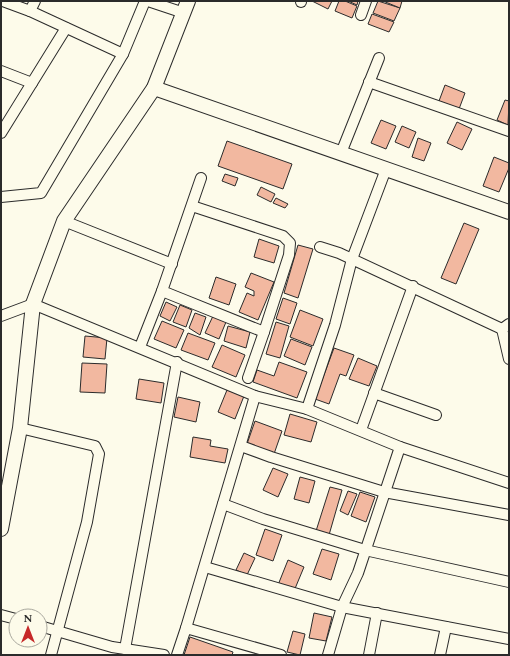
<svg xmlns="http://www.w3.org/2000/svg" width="510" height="656" font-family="Spectral,serif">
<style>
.building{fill:#f2b8a0;stroke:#2b2b2b}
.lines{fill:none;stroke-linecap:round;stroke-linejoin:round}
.street-casing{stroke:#2b2b2b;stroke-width:12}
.secondary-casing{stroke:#2b2b2b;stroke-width:16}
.street{stroke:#fdfbea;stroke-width:10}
.secondary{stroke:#fdfbea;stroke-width:14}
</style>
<rect width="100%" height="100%" fill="#fdfbea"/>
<!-- building -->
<g class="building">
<path d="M312,1H332L328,9Z"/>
<path d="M339,1H345L357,6L352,18L335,11Z"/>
<path d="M348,1H358L357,5Z"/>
<path d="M378,1L400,8L394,21L373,13Z"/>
<path d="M383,1H402L400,8Z"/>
<path d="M372,14L394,22L389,32L368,24Z"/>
<path d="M445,85L465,93L459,109L439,101Z"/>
<path d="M505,100L509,101L508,125L497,120Z"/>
<path d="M381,120L396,126L386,149L371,143Z"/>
<path d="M457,122L472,129L462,150L447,143Z"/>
<path d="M402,126L416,132L409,148L395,142Z"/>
<path d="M418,138L431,143L424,161L412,157Z"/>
<path d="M227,141L292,164L283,189L218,166Z"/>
<path d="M494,157L509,163V168L499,192L483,186Z"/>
<path d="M225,174L238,178L235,186L222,181Z"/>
<path d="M261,187L275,194L271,202L257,195Z"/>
<path d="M276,198L288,204L285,208L273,203Z"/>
<path d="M464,223L479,229L456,284L441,278Z"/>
<path d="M259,239L279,246L274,263L254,257Z"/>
<path d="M298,245L313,249L298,298L284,293Z"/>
<path d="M251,273L274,282L258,320L239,312L247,293L254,296V291L245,287Z"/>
<path d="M216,277L236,284L229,305L209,298Z"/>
<path d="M283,298L297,303L290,324L276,319Z"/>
<path d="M166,302L177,307L170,321L160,316Z"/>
<path d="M180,305L192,310L186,327L173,322Z"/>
<path d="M300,310L323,319L313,346L290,337Z"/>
<path d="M195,313L206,317L200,335L189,328Z"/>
<path d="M213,316L226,322L219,339L205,333Z"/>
<path d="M162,321L184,330L176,348L154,339Z"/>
<path d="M276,322L289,326L280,358L266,354Z"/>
<path d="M228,326L250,332L246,348L224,341Z"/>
<path d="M188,333L215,343L208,360L181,350Z"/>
<path d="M85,336L107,338L105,359L83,357Z"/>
<path d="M291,339L312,347L305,365L284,356Z"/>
<path d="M222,345L245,355L236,377L212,367Z"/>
<path d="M334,348L354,355L346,376L340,374L329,404L315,399Z"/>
<path d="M358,358L377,366L369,386L349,379Z"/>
<path d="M279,362L307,372L297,398L253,382L257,370L274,376Z"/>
<path d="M82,363L107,364L105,393L80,392Z"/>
<path d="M139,379L164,383L161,403L136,399Z"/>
<path d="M227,390L244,396L235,419L218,412Z"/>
<path d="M178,397L200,402L196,422L174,417Z"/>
<path d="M290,414L317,422L311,442L284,435Z"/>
<path d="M255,421L282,431L274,454L247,444Z"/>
<path d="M193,437L211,440L210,446L228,449L225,463L190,457Z"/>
<path d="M273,468L288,474L278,497L263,490Z"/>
<path d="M300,477L315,481L309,503L294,499Z"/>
<path d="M330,487L342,490L329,535L316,531Z"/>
<path d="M348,491L357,494L348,515L340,511Z"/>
<path d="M360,492L375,497L366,522L351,516Z"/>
<path d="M265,529L282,535L273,561L256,555Z"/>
<path d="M322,549L339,554L331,580L313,574Z"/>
<path d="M244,553L255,558L247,575L236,570Z"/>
<path d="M288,560L304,567L294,591L278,585Z"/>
<path d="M314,613L332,617L326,641L309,638Z"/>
<path d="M293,631L305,634L300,655L287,652Z"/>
<path d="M190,637L233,652L232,655H184Z"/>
</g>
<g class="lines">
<defs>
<g id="street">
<path d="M3,1L30,11"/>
<path d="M35,1L30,11L123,54"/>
<path d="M148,1L184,13"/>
<path d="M301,2V1"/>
<path d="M361,15L366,1"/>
<path d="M1,71L32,83"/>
<path d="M369,82L509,131"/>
<path d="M1,133L66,28"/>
<path d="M341,153L379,58"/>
<path d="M201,178L162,291L264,332L248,378"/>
<path d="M1,197L41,193L123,54L145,1"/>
<path d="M192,206L283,236L290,243L289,255L264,332"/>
<path d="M64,221L172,264"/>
<path d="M320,247L339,253L502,329"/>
<path d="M1,316L33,304L255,396L307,409L400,447L509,483"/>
<path d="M509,324L502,329L509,359"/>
<path d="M140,347L162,291"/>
<path d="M374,393L436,415"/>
<path d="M307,409L335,325L352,259L386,169"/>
<path d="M20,428L95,446L99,454L87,522L51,655"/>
<path d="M361,430L413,286"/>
<path d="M241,446L271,457L384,492L509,515"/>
<path d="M223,504L263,519L365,550L509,582"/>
<path d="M205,567L342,607L509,639"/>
<path d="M1,615L16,619"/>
<path d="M40,626L112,647L164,655"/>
<path d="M186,628L255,396"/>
<path d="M125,649L177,362"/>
<path d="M177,655L186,628L281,655"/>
<path d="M328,655L342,607L358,573L400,447"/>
<path d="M369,655L377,613"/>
<path d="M440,655L446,627"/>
</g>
<g id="secondary">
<path d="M154,88L509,212"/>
<path d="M1,529L20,428L33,304L64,221L154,88L188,1"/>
</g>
</defs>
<!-- street casing -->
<use href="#street" class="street-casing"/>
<!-- secondary casing -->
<use href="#secondary" class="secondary-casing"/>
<!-- street -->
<use href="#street" class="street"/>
<!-- secondary -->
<use href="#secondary" class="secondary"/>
</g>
<!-- border -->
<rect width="510" height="656" fill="none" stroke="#2b2b2b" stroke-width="4"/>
<!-- north arrow -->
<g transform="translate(28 628)"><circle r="19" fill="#fdfbea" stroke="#a9a89e"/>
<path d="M0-3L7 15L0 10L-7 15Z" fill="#c62828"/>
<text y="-6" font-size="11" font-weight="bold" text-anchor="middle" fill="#2b2b2b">N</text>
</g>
</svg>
